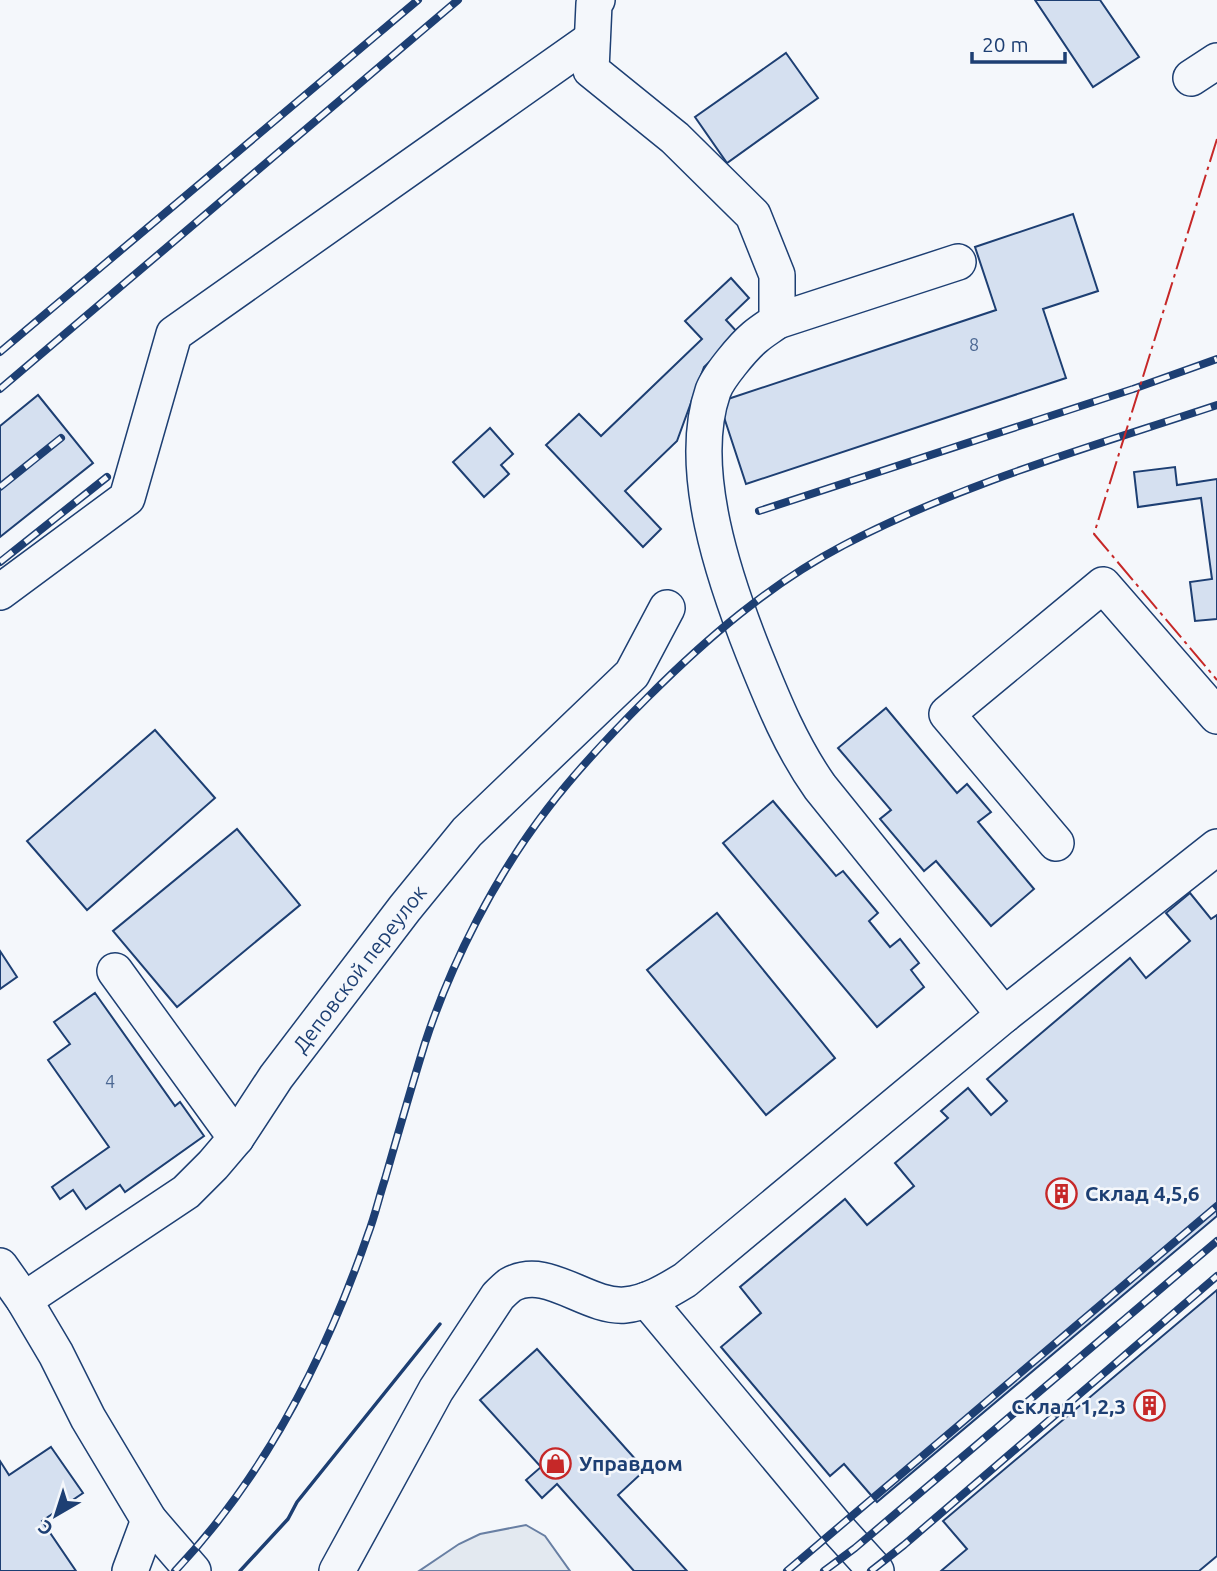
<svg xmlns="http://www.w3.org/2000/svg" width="1217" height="1571" font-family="Ubuntu,sans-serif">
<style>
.green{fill:#e3e9f0;stroke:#687fa3;stroke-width:2}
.building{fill:#d5e0f0;stroke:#1d3f73;stroke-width:2}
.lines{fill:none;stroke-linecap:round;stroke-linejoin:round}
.minor-casing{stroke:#1d3f73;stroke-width:38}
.minor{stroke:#f4f7fb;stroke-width:35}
.rail-casing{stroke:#1d3f73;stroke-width:8}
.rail{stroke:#f4f7fb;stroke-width:5;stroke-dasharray:16;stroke-linecap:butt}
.wall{stroke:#1d3f73;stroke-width:3.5}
.power{stroke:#c62828;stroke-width:2;stroke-dasharray:24 5 3.5 5;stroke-linecap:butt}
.labels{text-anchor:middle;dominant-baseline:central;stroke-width:5;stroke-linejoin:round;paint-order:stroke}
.number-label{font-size:18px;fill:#4b6792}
.street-label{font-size:21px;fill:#1d3f73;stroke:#f4f7fb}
.poi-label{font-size:21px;font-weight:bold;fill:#1d3f73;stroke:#f4f7fb;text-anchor:start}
</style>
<rect width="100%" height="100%" fill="#f4f7fb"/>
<!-- green -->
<path class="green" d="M526,1525L545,1536L570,1571H419L459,1544L480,1534Z"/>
<!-- building -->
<g class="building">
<path d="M1035,0H1100L1139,57L1093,87Z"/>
<path d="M786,53L818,98L727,163L695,117Z"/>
<path d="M1073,214L1098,291L1043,309L1066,378L746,484L719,402L996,310L975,247Z"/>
<path d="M731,278L749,298L726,320L739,334L704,367L677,441L625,491L661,529L643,547L546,445L579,414L601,436L702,339L685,321Z"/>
<path d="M38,395L93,463L0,537V426Z"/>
<path d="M490,428L513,454L501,465L509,474L484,497L453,462Z"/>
<path d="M1175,467L1177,485L1217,479V619L1195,621L1190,582L1212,579L1201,498L1138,507L1134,472Z"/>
<path d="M886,708L957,793L967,784L991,812L978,822L1034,889L991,926L936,861L924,871L880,819L891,810L838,748Z"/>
<path d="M155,730L215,798L87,910L27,841Z"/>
<path d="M773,801L836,876L843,871L878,913L869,921L890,947L900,939L919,963L911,970L924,987L877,1027L723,843Z"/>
<path d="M237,829L300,905L177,1007L113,931Z"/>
<path d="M1190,893L1211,919L1217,915V1216L877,1502L844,1464L830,1476L721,1347L761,1313L740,1287L845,1199L867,1225L914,1186L895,1163L948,1118L941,1111L968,1088L991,1115L1007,1101L987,1079L1130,958L1146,978L1190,941L1166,913Z"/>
<path d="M717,913L835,1058L766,1115L647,970Z"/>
<path d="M0,951L17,977L0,989Z"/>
<path d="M95,993L175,1106L180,1102L204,1136L125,1192L120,1185L86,1209L73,1190L60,1199L52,1187L109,1147L48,1060L70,1044L54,1022Z"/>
<path d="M1217,1290V1556L1199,1571H941L967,1549L943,1521Z"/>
<path d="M537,1349L645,1470L618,1495L687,1571H634L557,1484L542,1498L526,1480L541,1467L480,1400Z"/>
<path d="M51,1447L83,1493L42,1521L76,1571H0V1461L9,1475Z"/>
</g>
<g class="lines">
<defs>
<g id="minor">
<path d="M597,0L594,4L591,70L675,138L753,215L777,275V321C769,327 762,331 755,337C743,347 718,377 713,391C686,469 725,581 754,654C773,701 791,746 820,787L1004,1015"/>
<path d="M1191,78L1217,61"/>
<path d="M777,321L958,262"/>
<path d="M0,592L127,498L174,334L592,39"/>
<path d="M1056,843L947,714L1103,585L1217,716"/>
<path d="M115,971L236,1138"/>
<path d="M0,1266L24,1300L56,1354L88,1418L149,1520L193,1571"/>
<path id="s1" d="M24,1300L186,1192L213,1165L236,1138L276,1077L405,908L467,832L632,674L667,608"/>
<path d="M647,1300L837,1528L876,1571"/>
<path d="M130,1571L149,1520"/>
<path d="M337,1571L436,1390L498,1296C501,1293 506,1288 510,1285C547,1264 586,1308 625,1305C647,1303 667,1291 685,1280L1004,1015L1217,847"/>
</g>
</defs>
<!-- minor casing -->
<use href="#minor" class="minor-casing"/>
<!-- minor -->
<use href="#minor" class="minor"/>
<defs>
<g id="rail">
<path d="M0,352L418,0"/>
<path d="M0,389L458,0"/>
<path d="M0,487L61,438"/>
<path d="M759,511L1133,389L1217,359"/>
<path d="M0,562L107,477"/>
<path d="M175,1571C264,1477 326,1356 368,1234C375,1216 379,1197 385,1179C398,1134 411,1088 425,1043C451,963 496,875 548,808C578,769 613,732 648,697C707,638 770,584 844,545C962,483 1091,447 1217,405"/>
<path d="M787,1571L1217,1206"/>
<path d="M824,1571L855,1548L1217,1241"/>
<path d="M871,1571L904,1545L1217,1276"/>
</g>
</defs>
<!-- rail casing -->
<use href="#rail" class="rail-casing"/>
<!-- rail -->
<use href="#rail" class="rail"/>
<!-- wall -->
<path class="wall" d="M240,1571L288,1519L297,1502L440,1324"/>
<!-- power -->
<path class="power" d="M1217,139L1094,534L1217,680"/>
</g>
<!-- icons -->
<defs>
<symbol id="building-ring" viewBox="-11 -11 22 22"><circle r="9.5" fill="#f4f7fb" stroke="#c62828" stroke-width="1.5"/><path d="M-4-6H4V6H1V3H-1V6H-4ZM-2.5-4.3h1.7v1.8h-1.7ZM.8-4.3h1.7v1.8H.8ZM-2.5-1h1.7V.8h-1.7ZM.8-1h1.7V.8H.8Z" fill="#c62828"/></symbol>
<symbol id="shop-ring" viewBox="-11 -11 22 22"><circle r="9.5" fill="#f4f7fb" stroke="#c62828" stroke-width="1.5"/><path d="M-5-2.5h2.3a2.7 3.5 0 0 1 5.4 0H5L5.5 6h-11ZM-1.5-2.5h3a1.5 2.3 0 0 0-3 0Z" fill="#c62828"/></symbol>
</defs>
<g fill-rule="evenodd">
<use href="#building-ring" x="1044" y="1176" width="35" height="35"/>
<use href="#building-ring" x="1132" y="1388" width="35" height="35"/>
<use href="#shop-ring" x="538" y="1446" width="35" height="35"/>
</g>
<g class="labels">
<!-- number labels -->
<g class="number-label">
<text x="974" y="344">8</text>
<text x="110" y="1081">4</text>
</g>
<!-- street labels -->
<g class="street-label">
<text stroke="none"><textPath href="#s1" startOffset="478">Деповской переулок</textPath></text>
</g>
<!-- poi labels -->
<g class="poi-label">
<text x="1085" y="1193">Склад 4,5,6</text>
<text x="1126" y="1406" text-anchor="end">Склад 1,2,3</text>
<text x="579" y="1463">Управдом</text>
</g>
</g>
<!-- north arrow -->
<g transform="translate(56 1515) rotate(219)" stroke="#f4f7fb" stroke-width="5" paint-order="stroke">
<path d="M0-5L12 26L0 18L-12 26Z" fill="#1d3f73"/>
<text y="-10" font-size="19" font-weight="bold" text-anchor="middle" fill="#1d3f73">С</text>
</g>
<!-- scale -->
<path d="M972 52v10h93v-10" fill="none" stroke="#1d3f73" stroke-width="3.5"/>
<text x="982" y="52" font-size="21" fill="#1d3f73" stroke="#f4f7fb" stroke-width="5" paint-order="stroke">20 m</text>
</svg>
